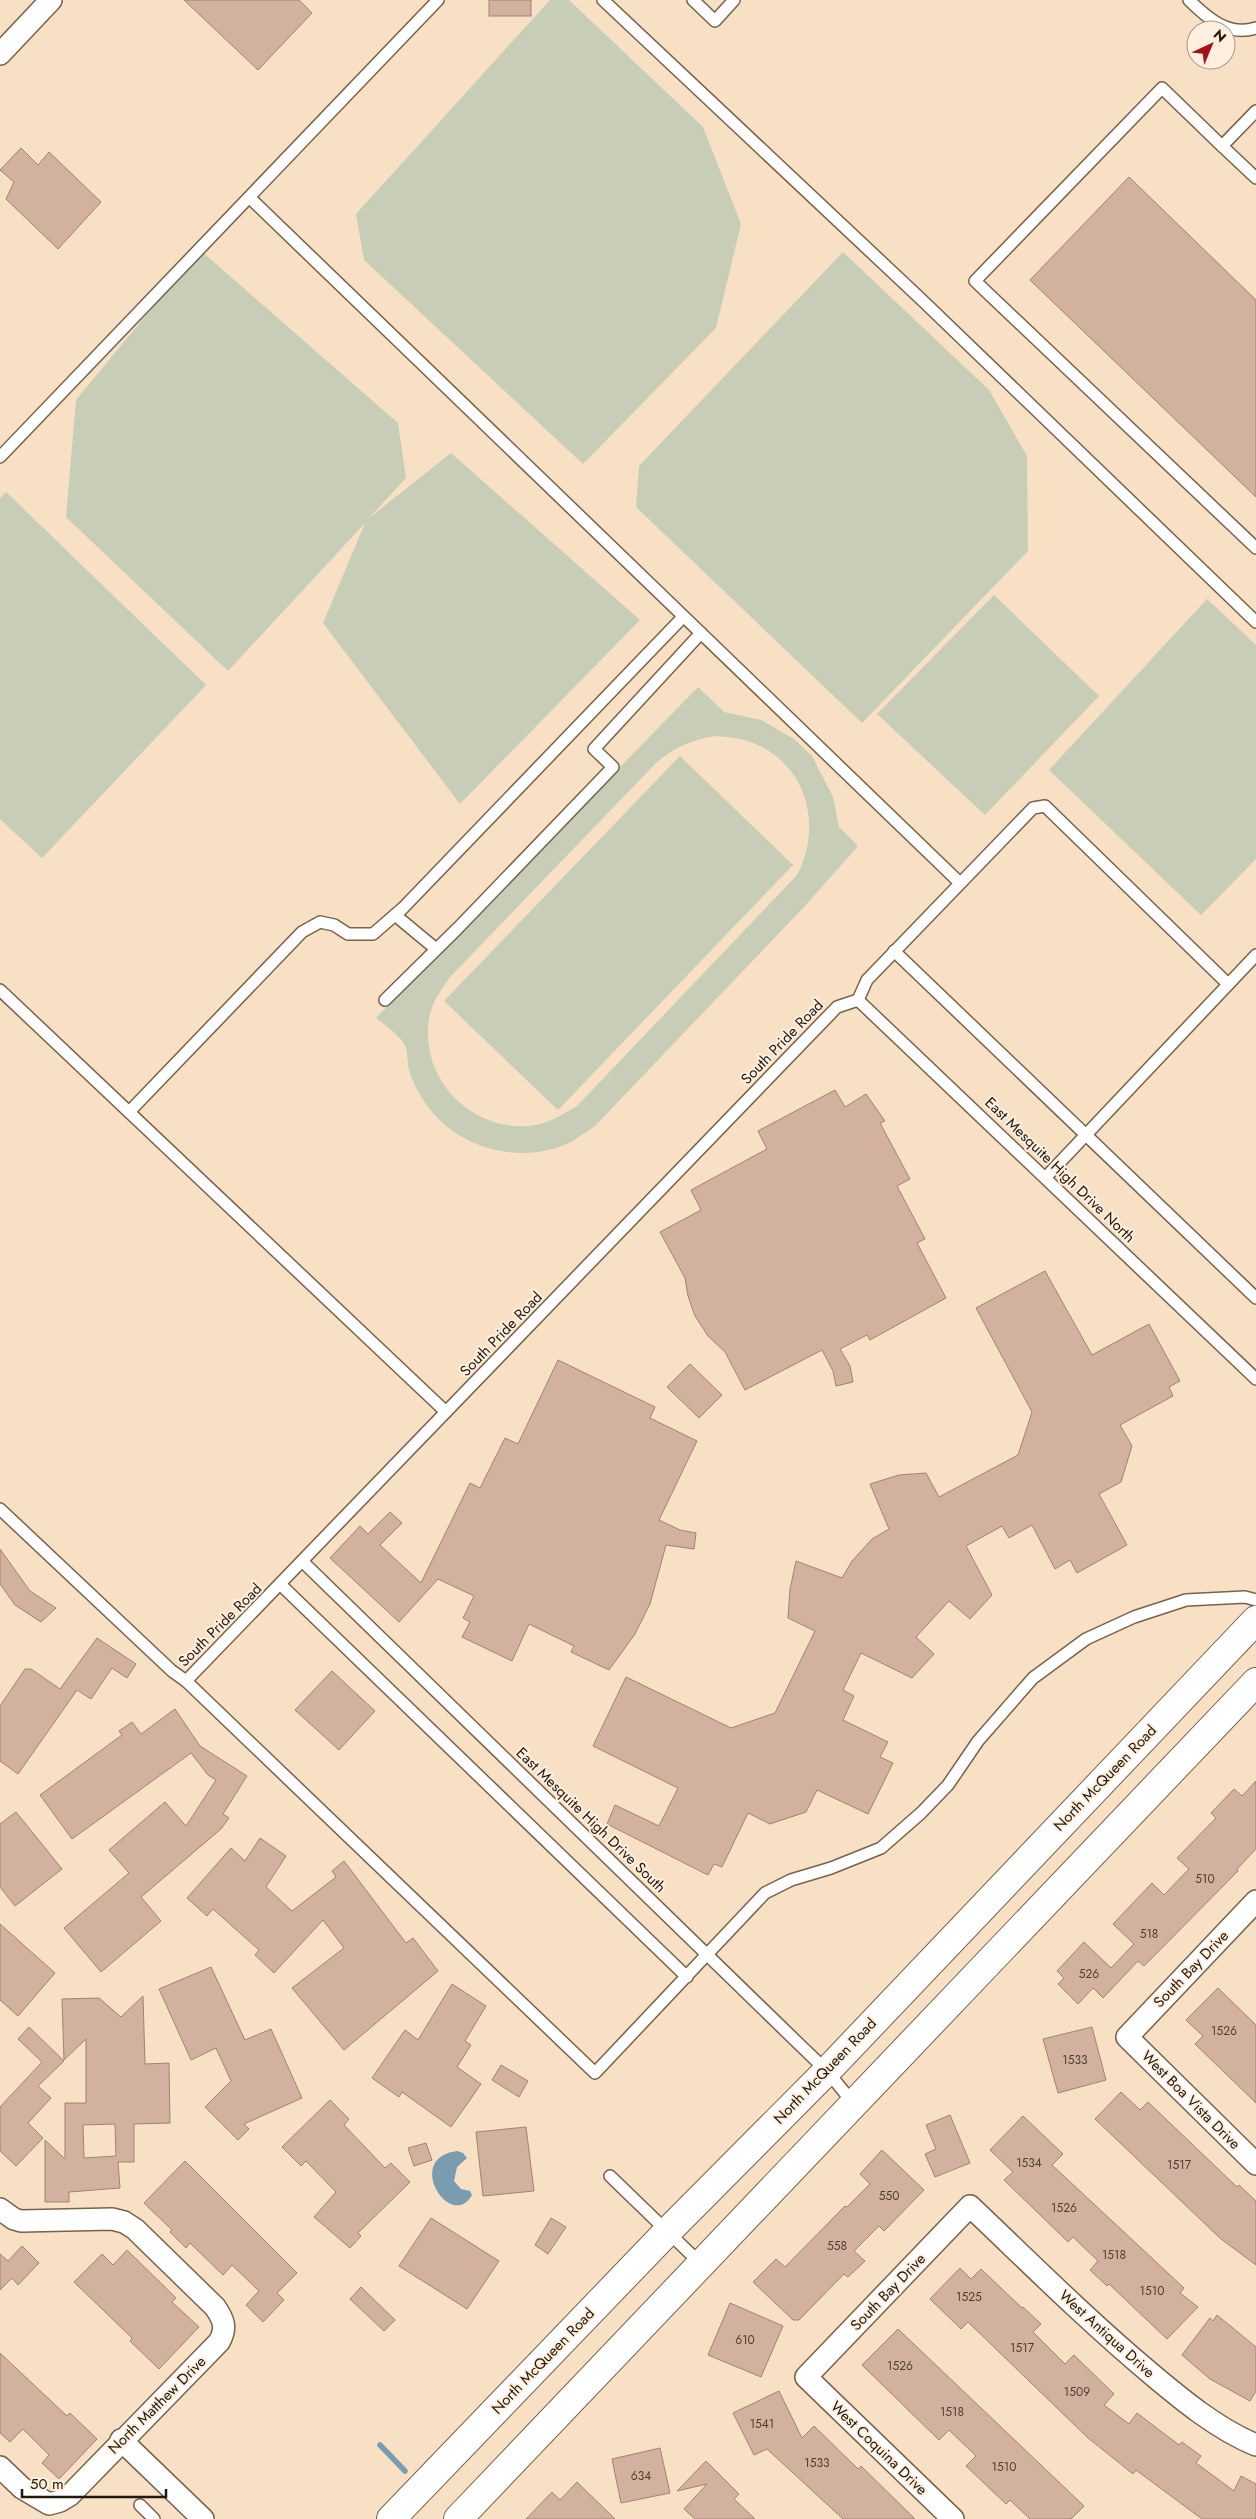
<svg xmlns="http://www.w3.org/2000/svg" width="1256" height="2519" font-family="Jost,sans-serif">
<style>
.green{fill:#c7cdb7;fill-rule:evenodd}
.water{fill:#799cb0}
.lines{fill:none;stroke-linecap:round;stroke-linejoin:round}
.stream{stroke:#799cb0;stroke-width:5.5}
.building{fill:#d2b19f;stroke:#a28371;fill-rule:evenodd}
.service-casing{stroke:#78624a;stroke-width:14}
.minor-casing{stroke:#78624a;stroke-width:24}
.secondary-casing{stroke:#78624a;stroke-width:30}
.service{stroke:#fff;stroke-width:11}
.minor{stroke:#fff;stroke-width:21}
.secondary{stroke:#fff;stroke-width:28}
.labels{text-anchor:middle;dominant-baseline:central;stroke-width:4;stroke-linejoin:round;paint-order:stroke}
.number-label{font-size:12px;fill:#4d3e32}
.street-label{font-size:15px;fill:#21180e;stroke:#feefde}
</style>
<rect width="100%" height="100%" fill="#f8e0c4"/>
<!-- green -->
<g class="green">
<path d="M550,0H569L703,127L741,224L716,328L583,464L364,260L356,214Z"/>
<path d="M200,250L398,423L406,478L369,518L451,453L640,620L460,804L323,623L365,523L228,671L66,517L76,400Z"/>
<path d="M843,252L989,390L1027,456L1028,551L862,723L636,507L639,466Z"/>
<path d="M6,492L206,685L42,858L0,819V498Z"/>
<path d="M994,595L1099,696L985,815L877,714Z"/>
<path d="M1207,599L1256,645V859L1201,915L1049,770Z"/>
<path d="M698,687L724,712L761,720L794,739L812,756L833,797L839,827L858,846L803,908L595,1126C588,1131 580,1136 573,1141C523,1167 457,1149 426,1104C419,1094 412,1081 409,1070C407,1063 408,1049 404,1044C398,1034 385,1025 376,1018ZM715,736C728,737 741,738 753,743C807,764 823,826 797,875L577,1106C562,1115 546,1125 528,1126C468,1130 417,1075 430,1014C433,1001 442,989 450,977L655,764C673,748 691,740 715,736Z"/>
<path d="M680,756L793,865L558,1110L444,1001Z"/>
</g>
<!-- water -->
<path class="water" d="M457,2151L463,2153L467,2158L457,2167L454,2181L461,2189L470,2191L472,2195C451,2232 403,2158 457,2151Z"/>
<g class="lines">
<!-- stream -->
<path class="stream" d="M380,2445L405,2471"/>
</g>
<!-- building -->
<g class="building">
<path d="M184,0H299L312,13L258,70Z"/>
<rect x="489" y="0" width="42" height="16"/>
<path d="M21,148L38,165L49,152L101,202L58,249L6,199L14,182L0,170Z"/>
<path d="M1129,177L1256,300V497L1030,280Z"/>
<path d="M835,1090L845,1107L866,1094L885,1121L880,1123L910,1179L897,1186L925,1239L917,1243L946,1298L870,1340L867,1335L840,1349L850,1366L853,1382L836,1386L833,1371L822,1350L745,1390L725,1352L708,1336L695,1316L688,1296L685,1278L660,1232L701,1210L691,1190L767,1149L758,1131Z"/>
<path d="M1045,1271L1092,1355L1149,1324L1180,1381L1169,1387L1173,1396L1120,1425L1132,1446L1121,1482L1099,1494L1127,1545L1077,1573L1070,1560L1055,1569L1032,1525L1009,1538L1002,1526L966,1546L992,1595L970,1619L949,1601L916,1637L934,1654L912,1678L861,1653L843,1690L854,1696L843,1720L888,1742L880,1757L893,1763L868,1814L817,1790L806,1812L770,1824L748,1813L722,1867L714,1864L708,1875L607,1824L615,1805L659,1826L678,1788L593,1746L626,1677L731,1728L775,1713L815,1631L788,1618L790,1589L796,1561L842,1578L852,1561L872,1539L889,1529L870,1484L899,1475L926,1473L939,1497L1018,1455L1032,1412L976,1308Z"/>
<path d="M558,1360L655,1407L650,1418L697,1441L659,1520L680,1530L696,1533L694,1549L666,1545L650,1604L635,1634L609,1670L571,1652L574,1646L529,1624L512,1661L462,1637L470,1622L463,1618L474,1596L438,1579L399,1622L330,1558L360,1526L368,1534L390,1512L402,1523L380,1545L421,1583L470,1483L480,1488L505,1438L518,1444Z"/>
<path d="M690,1364L722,1395L699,1418L667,1387Z"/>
<path d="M0,1549L30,1591L56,1608L41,1622L15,1605L0,1584Z"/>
<path d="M97,1638L136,1664L127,1678L112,1668L91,1699L77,1690L18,1774L0,1761V1706L25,1669H31L60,1689Z"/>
<path d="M332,1671L375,1711L339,1750L295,1710Z"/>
<path d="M175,1709L200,1746L247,1776L223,1814L229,1818L221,1829L141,1897L161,1921L101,1972L64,1928L129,1873L109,1850L165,1802L186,1826L216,1780L208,1775L191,1753L72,1839L40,1795L122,1735L119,1731L132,1722L141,1734Z"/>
<path d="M1256,1781V1849L1237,1869L1238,1871L1144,1966L1138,1961L1103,1998L1093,1988L1078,2004L1058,1984L1064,1978L1057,1971L1084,1942L1111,1968L1134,1944L1113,1924L1152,1883L1164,1895L1189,1869L1177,1858L1216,1818L1211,1813L1234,1789L1242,1796Z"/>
<path d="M16,1812L62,1869L15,1906L0,1887V1824Z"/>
<path d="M260,1838L286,1856L266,1887L292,1911L336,1877L332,1871L344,1861L406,1943L413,1938L438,1971L344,2050L292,1988L344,1948L323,1920L274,1973L255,1955L259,1950L213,1909L207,1916L187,1898L231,1848L245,1861Z"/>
<path d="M0,1924L55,1973L18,2016L0,2000Z"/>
<path d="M211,1967L245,2040L271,2029L302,2098L244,2124L249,2129L238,2140L205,2107L231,2081L216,2048L191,2060L159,1989Z"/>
<path d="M452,1984L486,2006L465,2041L471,2045L457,2067L481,2084L451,2127L402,2092L399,2097L372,2078L405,2030L418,2040Z"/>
<path d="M1218,1988L1256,2025V2103L1195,2044L1203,2036L1186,2020Z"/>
<path d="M143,1996L145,2064L169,2063L170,2123L134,2124V2162H118L120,2188L69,2192V2202H45V2140L65,2159V2103H86V2039L64,2060L62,1999L99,1998L121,2017ZM115,2124L116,2156L84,2158L83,2125Z"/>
<path d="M29,2027L64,2061L38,2086L51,2098L28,2123L43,2138L16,2166L0,2151V2107L42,2062L18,2039Z"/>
<path d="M1092,2027L1106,2080L1058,2093L1043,2039Z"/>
<path d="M501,2065L528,2081L519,2097L492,2080Z"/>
<path d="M1121,2092L1140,2110L1148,2102L1237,2187L1239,2185L1256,2201V2265L1221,2239L1095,2119Z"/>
<path d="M330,2100L349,2119L344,2125L385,2168L391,2163L410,2182L358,2233L361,2236L350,2248L314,2217L336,2192L306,2161L301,2166L282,2147Z"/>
<path d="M950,2115L970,2163L935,2177L925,2154L936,2149L926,2125Z"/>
<path d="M1023,2116L1063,2154L1052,2165L1184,2288L1180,2293L1198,2307L1167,2339L1109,2284L1107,2286L1090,2270L1098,2261L1073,2237L1068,2242L1004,2180L1013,2172L990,2150Z"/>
<path d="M526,2127L534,2191L483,2196L476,2132Z"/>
<path d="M426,2143L432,2160L414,2166L408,2148Z"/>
<path d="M882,2150L924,2190L884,2231L879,2226L854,2251L865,2261L848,2277L844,2274L799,2320H793L753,2282L776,2259L785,2267L845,2206L847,2207L870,2184L860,2174Z"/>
<path d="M185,2161L297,2273L277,2293L284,2300L263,2322L246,2305L259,2291L232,2265L223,2275L190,2243L186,2248L170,2232L172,2230L144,2203Z"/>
<path d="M431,2218L499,2261L467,2309L399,2266Z"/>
<path d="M551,2218L566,2227L548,2254L535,2245Z"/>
<path d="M22,2246L39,2263L18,2285L12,2278L0,2290V2254L8,2261Z"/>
<path d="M127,2250L176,2298L172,2302L199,2327L159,2369L130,2341L132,2338L74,2282L102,2254L113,2265Z"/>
<path d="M960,2268L971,2279L981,2269L1022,2308L1023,2307L1041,2324L1033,2332L1065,2364L1074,2355L1114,2394L1104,2405L1129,2424L1137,2413L1179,2445L1182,2442L1201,2456L1196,2463L1234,2491L1241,2476L1256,2484V2519H1202L1136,2470L1133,2474L1087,2437L968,2322L961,2329L930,2299Z"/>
<path d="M361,2287L395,2320L384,2331L350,2299Z"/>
<path d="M730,2303L783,2326L761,2377L708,2355Z"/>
<path d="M1217,2315L1256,2347V2391L1250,2401L1210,2379L1182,2355L1210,2318L1213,2321Z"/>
<path d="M898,2329L1084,2506L1071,2519H1030L1010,2500L1006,2504L966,2466L976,2456L949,2430L939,2440L862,2365Z"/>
<path d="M0,2353L67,2416L70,2413L97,2439L59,2479L42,2463L49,2455L23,2429L10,2442L0,2433Z"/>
<path d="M779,2391L802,2438L814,2426L858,2469L861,2466L915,2519H843L767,2449L754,2455L733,2413Z"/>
<path d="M660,2448L670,2493L621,2503L612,2459Z"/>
<path d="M706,2461L739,2494L734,2499L755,2519H695L684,2509L707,2484L677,2491Z"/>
<path d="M577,2482L615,2519H526L552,2492L560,2500Z"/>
</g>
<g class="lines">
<defs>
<g id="service">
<path d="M603,0L923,301L1256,622"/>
<path d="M693,0L715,21L734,0"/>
<path d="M1189,0C1207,18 1229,37 1256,28"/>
<path d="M1256,111L1222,146L1256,178"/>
<path d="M1222,146L1162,88L975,281L1256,548"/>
<path d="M250,198C486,427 723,655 960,883"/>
<path d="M0,457L438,0"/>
<path d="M395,915L436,949"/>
<path d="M894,951L1256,1298"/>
<path d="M0,990L446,1412"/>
<path d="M385,1000L458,928L613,767L594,749L701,633"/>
<path d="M858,1000L867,980L1033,808L1045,806L1228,984"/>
<path d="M129,1112L302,932L320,922L334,925L348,934H373L403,908L683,617"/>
<path d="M1046,1177L1256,955"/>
<path d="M0,1509L172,1671L186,1681L595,2073L765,1893L791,1880L831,1868L881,1848L921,1813L948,1785L978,1741L1033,1678L1086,1639L1134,1617L1186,1600L1245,1597L1256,1600"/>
<path d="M303,1562L802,2047L827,2071L854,2104"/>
<path d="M281,1585L687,1977"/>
<path d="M186,1681L837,1007L858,1000L1256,1379"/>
<path d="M610,2176L701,2264"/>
<path d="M140,2505L154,2519"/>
</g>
<g id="minor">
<path d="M0,54L51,0"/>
<path d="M1256,1901L1127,2037L1256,2164"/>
<path d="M0,2209L14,2219L21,2221L112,2219L124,2222L135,2229L215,2307C224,2320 227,2328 219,2342L70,2495L60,2501L49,2504L22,2488L0,2467"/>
<path d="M121,2440L203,2519"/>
<path d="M953,2519L806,2377L970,2206C1029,2262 1087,2320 1149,2372C1181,2399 1217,2429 1256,2445"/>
</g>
<g id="secondary">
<path d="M391,2519L667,2232L827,2071L1256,1620"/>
<path d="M458,2519L1256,1682"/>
</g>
</defs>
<!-- service casing -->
<use href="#service" class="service-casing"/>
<!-- minor casing -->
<use href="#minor" class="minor-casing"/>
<!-- secondary casing -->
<use href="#secondary" class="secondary-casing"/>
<!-- service -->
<use href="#service" class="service"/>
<!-- minor -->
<use href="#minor" class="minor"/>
<!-- secondary -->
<use href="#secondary" class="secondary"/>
</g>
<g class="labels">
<!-- number labels -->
<g class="number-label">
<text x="1205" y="1879">510</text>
<text x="1149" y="1934">518</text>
<text x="1089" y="1974">526</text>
<text x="1224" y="2031">1526</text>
<text x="1075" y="2060">1533</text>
<text x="1029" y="2163">1534</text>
<text x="1179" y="2165">1517</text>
<text x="889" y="2196">550</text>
<text x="1064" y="2208">1526</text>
<text x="837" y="2246">558</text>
<text x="1114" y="2255">1518</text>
<text x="1152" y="2291">1510</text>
<text x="969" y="2297">1525</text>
<text x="745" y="2340">610</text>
<text x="1022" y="2348">1517</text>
<text x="900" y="2366">1526</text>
<text x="1077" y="2392">1509</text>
<text x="952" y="2412">1518</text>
<text x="762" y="2424">1541</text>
<text x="817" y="2463">1533</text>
<text x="1004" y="2467">1510</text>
<text x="641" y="2476">634</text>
</g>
<!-- street labels -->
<g class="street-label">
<text transform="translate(782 1042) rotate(-46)">South Pride Road</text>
<text transform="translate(1060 1170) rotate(44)">East Mesquite High Drive North</text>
<text transform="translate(501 1334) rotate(-46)">South Pride Road</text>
<text transform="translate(220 1625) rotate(-45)">South Pride Road</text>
<text transform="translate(1105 1778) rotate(-46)">North McQueen Road</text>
<text transform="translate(591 1820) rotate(44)">East Mesquite High Drive South</text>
<text transform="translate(1191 1969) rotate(-46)">South Bay Drive</text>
<text transform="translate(825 2071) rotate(-46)">North McQueen Road</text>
<text transform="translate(1191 2100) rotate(45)">West Boa Vista Drive</text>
<text transform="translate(888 2292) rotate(-46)">South Bay Drive</text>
<text transform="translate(1107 2334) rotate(42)">West Antiqua Drive</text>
<text transform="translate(543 2361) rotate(-46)">North McQueen Road</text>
<text transform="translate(157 2405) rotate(-45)">North Matthew Drive</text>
<text transform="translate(879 2448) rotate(44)">West Coquina Drive</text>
</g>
</g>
<!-- north arrow -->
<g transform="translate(1211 45) rotate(44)"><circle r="24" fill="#feefde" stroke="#a6998b"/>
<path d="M0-4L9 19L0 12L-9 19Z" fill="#a61019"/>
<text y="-8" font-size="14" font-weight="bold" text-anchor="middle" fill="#21180e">N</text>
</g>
<!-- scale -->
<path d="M22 2489v8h144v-8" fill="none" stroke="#21180e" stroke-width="2.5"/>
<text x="30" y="2489" font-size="15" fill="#21180e" stroke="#feefde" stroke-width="4" paint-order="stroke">50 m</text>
</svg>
